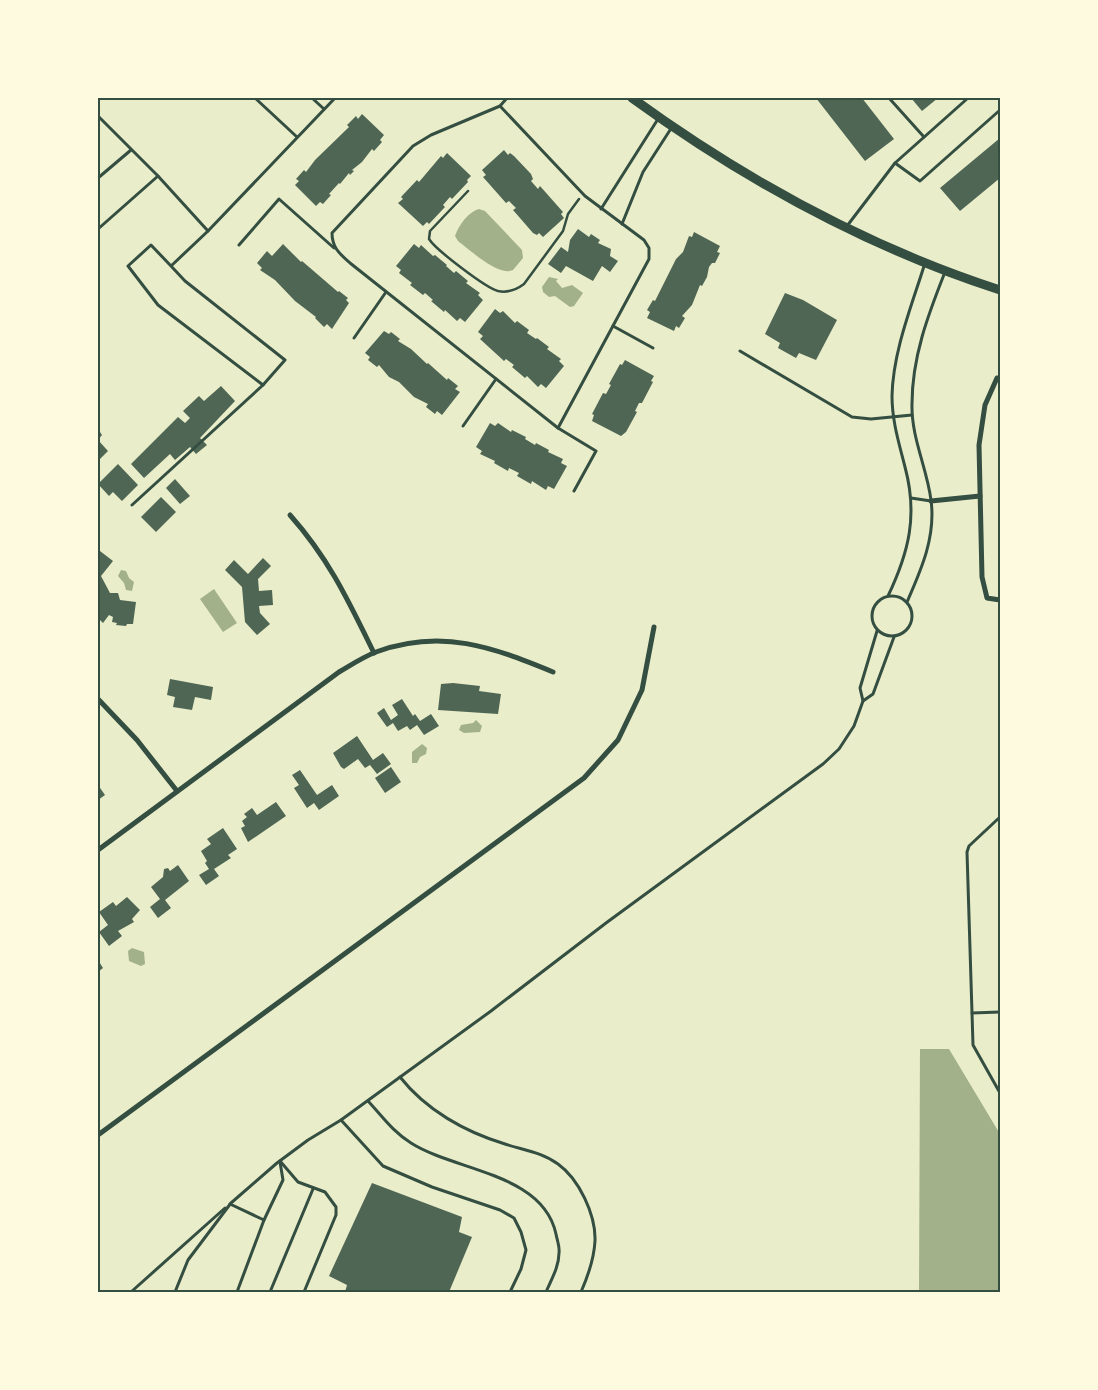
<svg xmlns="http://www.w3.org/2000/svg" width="1098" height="1390" font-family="Rubik,sans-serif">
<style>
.water{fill:#a3b18a}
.building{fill:#4f6655}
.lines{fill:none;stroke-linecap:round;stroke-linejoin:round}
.path{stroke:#344e41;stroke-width:2.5}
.service{stroke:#344e41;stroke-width:3}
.minor{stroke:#344e41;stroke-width:5}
.primary{stroke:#344e41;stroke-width:9}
.neatline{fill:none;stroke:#344e41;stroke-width:2}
</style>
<rect width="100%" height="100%" fill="#e9edc9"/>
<!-- water -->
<g class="water">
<path d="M479,209L485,211L522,250L523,258L513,270C499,277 470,250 458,241L455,236C459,225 468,212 479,209Z"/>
<path d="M549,277L558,279L556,281L562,288L572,285L583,293L574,306L570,307L555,296L549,297L543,292L542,287Z"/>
<path d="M121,570L126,571L129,578L134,582L132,591L126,590L124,583L118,576Z"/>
<path d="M214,589L237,623L223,632L200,599Z"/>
<path d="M476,720L482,726L480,732L464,733L459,730L461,725L473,723Z"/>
<path d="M422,744L427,748L426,754L420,757L417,763H412V752Z"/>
<path d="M132,948L144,952L145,964L141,966L129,961L128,951Z"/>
<path d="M920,1049H949L1000,1134V1292H919Z"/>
</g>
<!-- building -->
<g class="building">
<path d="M816,98H862L894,139L865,161Z"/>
<path d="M911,98H938L922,111Z"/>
<path d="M362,114L384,135L380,140L382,142L374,151L372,149L362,162L352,170L354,171L350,175L349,173L340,184L339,183L329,194L331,195L323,204L320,202L316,206L295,185L299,181L296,179L304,170L306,172L315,160L349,127L347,125L356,116L358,119Z"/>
<path d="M1000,138V178L960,211L940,188Z"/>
<path d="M504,150L508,155L510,153L514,156L531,174L533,179L531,181L538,189L540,186L563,212L561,214L564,218L543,237L539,233L537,235L533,233L513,210L516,208L509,201L506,203L483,177L486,175L482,170Z"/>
<path d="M447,153L471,176L467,180L468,182L452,199L450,197L443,205L445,207L429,224L427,222L423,226L398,203L403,199L401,197L417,180L419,182L441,156L443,158Z"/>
<path d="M578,229L589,237L591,234L600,240L598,243L611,249L610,256L618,261L610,272L602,266L593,281L566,266L561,273L548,264L561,247L568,252L570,240Z"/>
<path d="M694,232L720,246L717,252L720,253L715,263H712L709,267L707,277L702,286L700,285L692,305L682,316L685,318L679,328L676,326L674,331L647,318L650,312L647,310L653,300L655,301L676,259L683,252L689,236L692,237Z"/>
<path d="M283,244L301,262L302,261L338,292L339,291L348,298L346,300L349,303L332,329L327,324L324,327L315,318L316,317L295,301L275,280L260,270L262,268L257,263L267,251L272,256Z"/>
<path d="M414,244L419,248L421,245L433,256L435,255L447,265L446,266L454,273L456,271L468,281L466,283L480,293L478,295L483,300L465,322L460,318L457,321L445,310L444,312L431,301L433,300L425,293L423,295L410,285L412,283L399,273L401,270L396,266Z"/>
<path d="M785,293L803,300L837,320L816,360L799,353L796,358L778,348L780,343L765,334Z"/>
<path d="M495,309L500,313L503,311L515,323L517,321L529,330L527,333L536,339L537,338L549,347L547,349L561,359L559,361L564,366L546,388L541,384L538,387L527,376L525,378L512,367L514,365L506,359L504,361L480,339L483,336L478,332Z"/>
<path d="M384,331L389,334L391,332L400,339L398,341L411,349L427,364L428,363L447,380L448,378L458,386L455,389L460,392L442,415L437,411L435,414L426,407L428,404L414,397L399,382L389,377L379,365L377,367L368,360L370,357L365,353Z"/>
<path d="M625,360L654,376L651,381L653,382L642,403H639L635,411L637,412L626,432L621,436L592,421L594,415L592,414L603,393L606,394L611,385L609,384L620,364L622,365Z"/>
<path d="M221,386L235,401L200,438L207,445L196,454L190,447L175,460L170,454L144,478L131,464L178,417L185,423L190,418L183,411L199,396L204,401Z"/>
<path d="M490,423L495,426L498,423L511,432L512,430L526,437L525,439L535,445L536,443L549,450L548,452L563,459L561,463L567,466L554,489L548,486L546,490L532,481L531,484L517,476L519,473L509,468L508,471L494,463L495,461L480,454L482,451L476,447Z"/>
<path d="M98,429L102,435L98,440Z"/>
<path d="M98,440L108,451L98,461Z"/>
<path d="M118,464L138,485L122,501L113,492L109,496L98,484Z"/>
<path d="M175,479L190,496L180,504L166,488Z"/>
<path d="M161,497L176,512L156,532L141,517Z"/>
<path d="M100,551L113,561L101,576L110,593H118L120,600L136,602L133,624H127L126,626L116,625L117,623L112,622L113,617L109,615L103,623L98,618V552Z"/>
<path d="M263,558L271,566L258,579L259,591L272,590L273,605L259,606L260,613L270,624L257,635L245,622L242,587L225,570L234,560L248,574Z"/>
<path d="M170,679L213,687L211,700L195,697L192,710L173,707L175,697L167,695Z"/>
<path d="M453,683L480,686L479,691L501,694L498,714L438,710L441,684Z"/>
<path d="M402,699L413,716L415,714L420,721L431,714L439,726L424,735L417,725L410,730L407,726L398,731L393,723L387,727L377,713L384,708L391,720L398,715L392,705Z"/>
<path d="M357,736L373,760L383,753L391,764L377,774L370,765L365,768L358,759L344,769L341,767L333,753Z"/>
<path d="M391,767L401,782L385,793L375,778Z"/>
<path d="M300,770L317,795L332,785L339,796L319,810L314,803L307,808L294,788L299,785L292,775Z"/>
<path d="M98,785L105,795L98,800Z"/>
<path d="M276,802L286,816L248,842L241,828L245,826L242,821L247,817L244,814L252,808L257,815Z"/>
<path d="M223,828L237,849L228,855L231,858L214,869L219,876L206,885L199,875L209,869L205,863L207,861L201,851L211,844L207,839Z"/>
<path d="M178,865L189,881L165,900L171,908L158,918L150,907L160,899L151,887L163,877L164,869L168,868L170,871Z"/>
<path d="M127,897L140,910L132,919L134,922L118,931L122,936L109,946L99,932L108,925L99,912L113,902L116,906Z"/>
<path d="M98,960L103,968L98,972Z"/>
<path d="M372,1183L462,1217L459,1232L472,1237L449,1292H345L347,1285L329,1276Z"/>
</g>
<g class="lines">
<!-- path -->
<path class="path" d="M468,191L430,231L429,239C436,250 486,288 498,291C507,293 516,290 524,284L563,231L568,214L579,199"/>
<!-- service -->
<g class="service">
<path d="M255,98L297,137"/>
<path d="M312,98L324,109"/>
<path d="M507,98L500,106L431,135L413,146L332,233C332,248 340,254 350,263L558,428"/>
<path d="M889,98L924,137"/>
<path d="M500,106L585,196L644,240L649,248V259L558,428L596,451L574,491"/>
<path d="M98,116L158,176L98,229"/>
<path d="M895,163L920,181L1000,110"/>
<path d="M158,176L208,231L171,266L151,245L128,266L158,305L263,385L285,360L185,281L171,266"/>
<path d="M98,178L131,150"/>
<path d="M601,209L658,119"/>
<path d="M622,224L643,172L672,127"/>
<path d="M847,226L895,163L968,98"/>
<path d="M208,231L335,98"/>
<path d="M239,245L279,199L334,248"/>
<path d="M613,326L653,348"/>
<path d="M354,338L386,292"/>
<path d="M740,351L852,417L871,419L912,415"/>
<path d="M463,426L496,379"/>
<path d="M911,498L931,501"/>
<path d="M132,505L263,385"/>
<circle cx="892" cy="616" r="20"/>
<path d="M888,596C909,552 918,515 905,467C899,443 892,421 892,396C893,351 912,305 925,263"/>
<path d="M907,602C921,570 936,537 931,500C927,468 911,437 912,404C912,357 928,315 945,272"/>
<path d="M863,701L860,688L877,631"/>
<path d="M1000,817L969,846L967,852L973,1045L1000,1093"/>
<path d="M972,1013L1000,1012"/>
<path d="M400,1077C426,1110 465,1132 505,1144C523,1150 542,1152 558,1164C579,1179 596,1215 595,1241C594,1260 588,1276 581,1292"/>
<path d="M368,1101C382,1116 393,1132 411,1143C455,1171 543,1173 556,1234C557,1240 560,1247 559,1253C559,1267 551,1280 546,1292"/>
<path d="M341,1120L383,1166L432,1187L500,1210L514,1218L521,1232L526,1250L521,1269L510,1292"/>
<path d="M280,1161L298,1182L325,1192L336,1207V1215L304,1292"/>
<path d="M230,1204L264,1220L237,1292"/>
<path d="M264,1220L283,1180L280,1162"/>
<path d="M131,1292L225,1208"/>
<path d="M175,1292L188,1260L231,1203L277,1163L308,1140L341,1120L491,1011L606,923L823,764L839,749L854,726L863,701L873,694L894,637"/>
<path d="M270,1292L313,1189"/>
</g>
<!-- minor -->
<g class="minor">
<path d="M1000,378H997L985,405L979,445L982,577L987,598L1000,600"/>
<path d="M931,501L980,496"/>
<path d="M290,515C329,559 348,600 374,653"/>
<path d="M98,699L137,740L177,791"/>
<path d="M98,850L339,672C351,665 363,657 376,652C442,628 492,647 553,672"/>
<path d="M98,1135L584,778L618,740L642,690L654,627"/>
</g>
<!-- primary -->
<path class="primary" d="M632,98C745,180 867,247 1000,290"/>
</g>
<!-- border -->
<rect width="1098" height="1390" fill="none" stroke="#fefae0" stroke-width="198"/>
<rect x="99" y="99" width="900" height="1192" class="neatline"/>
</svg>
